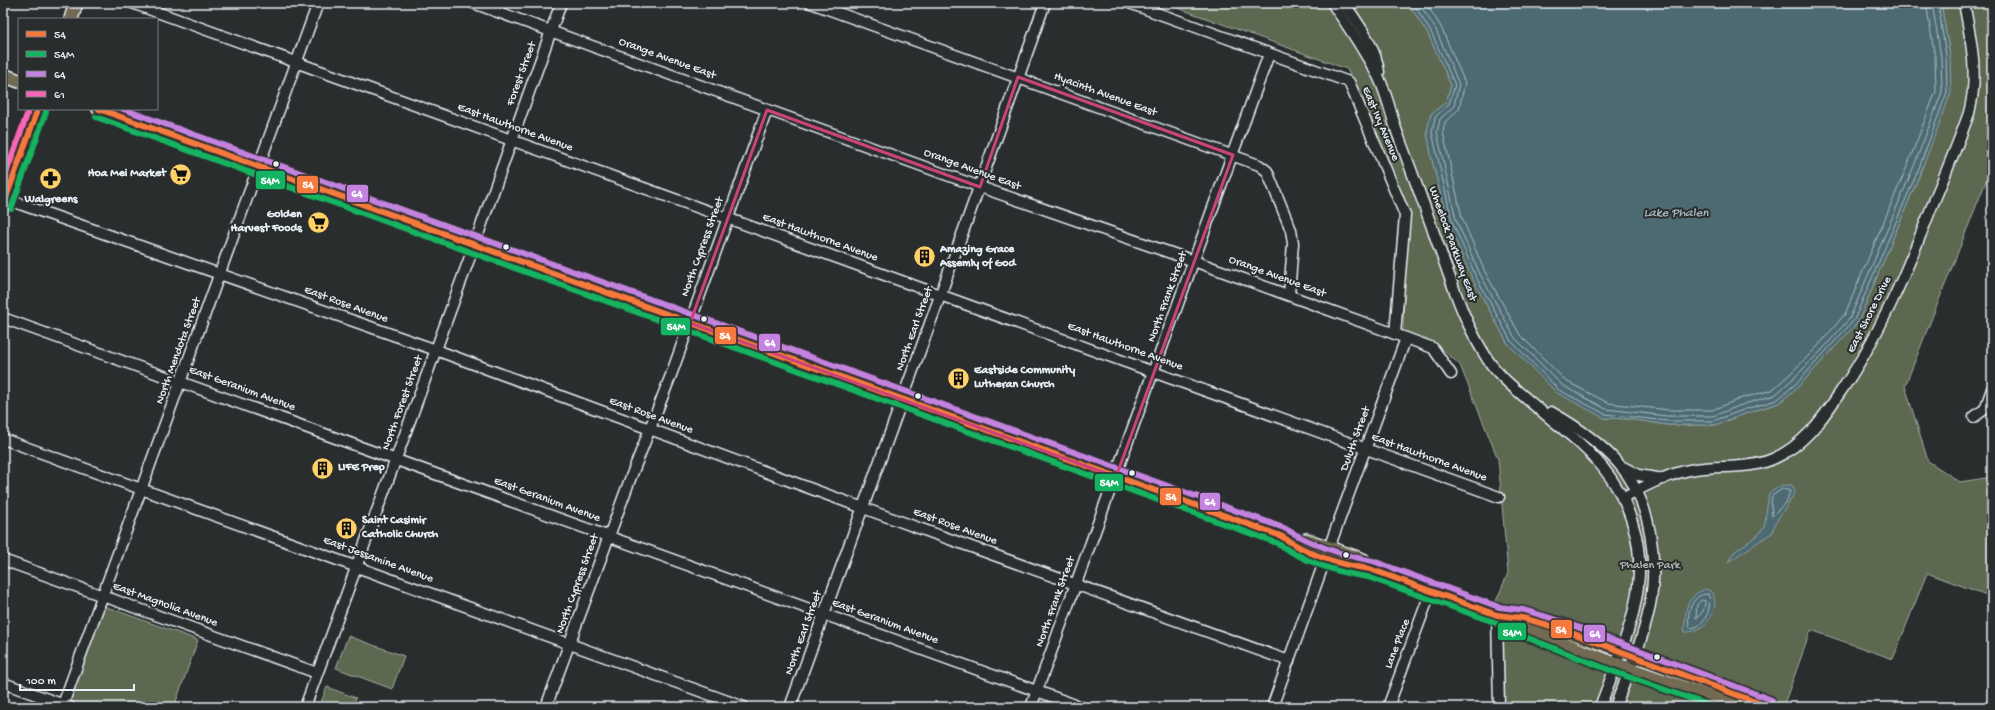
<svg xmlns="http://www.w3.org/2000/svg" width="1995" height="710" font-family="'Gochi Hand',sans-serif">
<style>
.green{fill:#5b674f;stroke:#a2aca4}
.water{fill:#4e6b72;stroke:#8ca1a8}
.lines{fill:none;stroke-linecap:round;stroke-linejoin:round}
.shore{stroke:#aabbc2;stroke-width:1}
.minor-casing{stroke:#e8f1f8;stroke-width:13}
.major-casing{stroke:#e8f1f8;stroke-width:16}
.minor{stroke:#2a2d2e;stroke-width:10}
.major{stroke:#736b52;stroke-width:13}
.bus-1-casing{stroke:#2a2d2e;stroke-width:9}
.bus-2-casing{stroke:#2a2d2e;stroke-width:9}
.bus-3-casing{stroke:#2a2d2e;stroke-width:9}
.bus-4-casing{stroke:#2a2d2e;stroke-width:9}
.bus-1{stroke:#f6793e;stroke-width:6}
.bus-2{stroke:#13b361;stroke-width:6}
.bus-3{stroke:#c483df;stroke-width:6}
.bus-4{stroke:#fa66b7;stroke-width:6}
.marked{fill:none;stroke:#ca437a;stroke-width:3;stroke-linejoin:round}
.bus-dot{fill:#e8f1f8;stroke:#2a2d2e;stroke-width:1.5}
.labels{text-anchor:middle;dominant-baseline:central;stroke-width:4;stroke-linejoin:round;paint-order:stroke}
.street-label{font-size:12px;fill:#e8f1f8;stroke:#2a2d2e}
.poi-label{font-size:12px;font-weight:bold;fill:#e8f1f8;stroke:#2a2d2e;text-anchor:start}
.park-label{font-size:12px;fill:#b0bab4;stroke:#2a2d2e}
.water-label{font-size:13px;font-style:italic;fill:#a3b5bc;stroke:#2a2d2e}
.line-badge{stroke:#2a2d2e;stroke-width:1.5}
.badge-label{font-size:11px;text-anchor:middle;font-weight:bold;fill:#fff}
</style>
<rect width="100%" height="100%" fill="#2a2d2e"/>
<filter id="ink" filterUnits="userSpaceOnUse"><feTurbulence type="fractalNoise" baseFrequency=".025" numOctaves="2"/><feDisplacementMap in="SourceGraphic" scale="8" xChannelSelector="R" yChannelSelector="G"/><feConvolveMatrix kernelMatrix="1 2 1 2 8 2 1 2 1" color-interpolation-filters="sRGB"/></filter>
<g filter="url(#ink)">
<!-- green -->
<g class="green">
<path d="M1164,3H1408L1428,34L1451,85L1446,102L1431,114L1427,132L1432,160L1448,223L1472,278L1508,344L1604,418L1630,419L1667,425H1715L1747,413L1779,403L1801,384L1858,322L1922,169L1950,56L1941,3H1992V166L1905,386L1928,461L1960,482L1992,477V597L1927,573L1893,659L1811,630L1783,707H1499L1494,606L1508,573L1498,459L1460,365L1443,350L1403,332L1406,203L1347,69Z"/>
<path d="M101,605L198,640L174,707H70L63,704Z"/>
<path d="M348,636L404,656L392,689L336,668Z"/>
<path d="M327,687L356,698L353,707H319Z"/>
</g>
<!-- water -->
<g class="water">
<path d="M1408,3H1941L1950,56L1951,93L1922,169L1858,322L1801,384L1779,403L1747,413L1715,425H1667L1630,419L1604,418L1557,393L1508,344L1472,278L1448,223L1432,160L1427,132L1431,114L1446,102L1451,85L1428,34Z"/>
<path d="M1782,485H1792L1795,491C1789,507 1776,516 1772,533L1728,562L1734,552L1758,535L1764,527L1769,493Z"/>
<path d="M1706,589L1713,593C1714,597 1715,602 1715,606C1712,620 1700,633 1685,632C1684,627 1685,623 1685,619C1686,603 1691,594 1706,589Z"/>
</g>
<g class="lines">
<!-- shore -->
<g class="shore">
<path d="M1413,3L1431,32L1455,85L1449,104L1435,117L1432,132L1452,221L1476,277L1511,341L1559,390L1605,414L1667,421H1713L1746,409L1777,400L1799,381L1854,320L1919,168L1947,92L1946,56L1938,3"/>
<path d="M1419,3L1436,30L1459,84L1454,106L1440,119L1437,132L1456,220L1480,274L1515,338L1562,385L1606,409L1667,416H1713L1744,404L1775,395L1795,377L1822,350L1850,318L1914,166L1942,92L1941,57L1932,3"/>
<path d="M1426,3L1441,27L1465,83L1459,109L1445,122L1443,132L1462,218L1485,272L1520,335L1566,381L1608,403L1668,410H1712L1742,398L1772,390L1791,373L1818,346L1845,314L1908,164L1936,91L1935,57L1926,3"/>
<path d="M1783,489L1790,491L1787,501L1772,516L1771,504L1772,496Z"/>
<path d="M1708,594C1714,605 1704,629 1690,628C1685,615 1692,593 1708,594Z"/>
<path d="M1702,600L1705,601C1706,607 1701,616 1696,618L1697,605Z"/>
</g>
<defs>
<g id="minor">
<path d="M132,3L1499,497"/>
<path d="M473,3L980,187L1194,261L1406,338L1433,348L1451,374"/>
<path d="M811,3L1259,165L1267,171L1291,230L1293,243L1289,295"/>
<path d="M1129,3L1349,82L1405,215L1395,334"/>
<path d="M1332,3C1349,27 1365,52 1379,78C1387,95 1391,114 1397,132C1412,172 1427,213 1441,253C1455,292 1466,326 1488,360C1499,376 1514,388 1528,400C1577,442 1620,467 1636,536C1649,595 1620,652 1600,707"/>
<path d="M1344,3C1358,23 1376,47 1379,72"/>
<path d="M3,198L436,350L874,512L1289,661"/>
<path d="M3,318L1081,707"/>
<path d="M1551,412C1576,426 1598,441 1618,463C1652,501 1659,562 1649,610C1642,643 1627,675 1615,707"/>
<path d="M1974,417L1985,409L1992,389"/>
<path d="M3,439L744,707"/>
<path d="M1623,467L1638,475L1663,479"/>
<path d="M1622,498C1645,486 1669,473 1695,469C1723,465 1749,470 1775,458C1803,445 1820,422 1837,397C1879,338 1906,273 1932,206C1945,175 1958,144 1969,113C1979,75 1971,40 1964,3"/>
<path d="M1329,548L1406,338"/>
<path d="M3,560L317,673"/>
<path d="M1497,615L1499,707"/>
<path d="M3,683L70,707"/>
<path d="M62,707L318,3"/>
<path d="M305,707L471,254L561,3"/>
<path d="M546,707L629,482L671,375L767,110"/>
<path d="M790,707L940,296L1045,3"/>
<path d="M1031,707L1269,54"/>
<path d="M1272,707L1326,557"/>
<path d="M1388,707L1431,591"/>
</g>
<g id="major">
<path d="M71,19L76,3"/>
<path d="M3,75L19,81"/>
<path d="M99,109L1281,536C1298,550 1349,568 1370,569L1497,615L1513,624L1615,664L1738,707"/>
<path d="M3,206L38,109"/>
<path d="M1306,540L1363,560"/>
<path d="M1498,615C1532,616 1566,631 1598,642C1656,663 1713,684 1769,707"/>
</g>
</defs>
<!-- minor casing -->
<use href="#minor" class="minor-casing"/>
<!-- major casing -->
<use href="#major" class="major-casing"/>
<!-- minor -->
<use href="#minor" class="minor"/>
<!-- major -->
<use href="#major" class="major"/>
<defs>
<g id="bus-1">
<path d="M99,109L1281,536C1307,554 1339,565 1370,569L1497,615L1523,618L1561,629L1769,707"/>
<path d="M3,206L38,109"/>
</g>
<g id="bus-2">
<path d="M96,117L1277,543C1303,561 1337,573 1368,577L1494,622L1510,631L1612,671L1714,707"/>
<path d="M11,209L46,112"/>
</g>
<path id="bus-3" d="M123,109L1284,528C1312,545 1340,555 1373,561L1499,607L1524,610L1564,622L1772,700"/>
<path id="bus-4" d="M3,182L29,109"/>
</defs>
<!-- bus-1 casing -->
<use href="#bus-1" class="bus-1-casing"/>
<!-- bus-2 casing -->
<use href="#bus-2" class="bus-2-casing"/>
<!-- bus-3 casing -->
<use href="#bus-3" class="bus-3-casing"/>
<!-- bus-4 casing -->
<use href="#bus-4" class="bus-4-casing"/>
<!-- bus-1 -->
<use href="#bus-1" class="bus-1"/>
<!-- bus-2 -->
<use href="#bus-2" class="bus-2"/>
<!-- bus-3 -->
<use href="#bus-3" class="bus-3"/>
<!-- bus-4 -->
<use href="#bus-4" class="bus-4"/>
</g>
</g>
<!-- marked area -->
<path class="marked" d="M1018,77L1233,155L1116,477L690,323L767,110L980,187Z"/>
<!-- icons -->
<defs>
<symbol id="supermarket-disc" viewBox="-11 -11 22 22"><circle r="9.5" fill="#ffd166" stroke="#2a2d2e"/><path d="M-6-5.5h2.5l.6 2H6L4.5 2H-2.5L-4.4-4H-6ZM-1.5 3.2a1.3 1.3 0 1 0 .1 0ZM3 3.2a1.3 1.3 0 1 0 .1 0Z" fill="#111"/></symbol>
<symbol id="pharmacy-disc" viewBox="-11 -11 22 22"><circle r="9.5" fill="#ffd166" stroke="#2a2d2e"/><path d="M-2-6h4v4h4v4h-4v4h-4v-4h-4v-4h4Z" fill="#111"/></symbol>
<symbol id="building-disc" viewBox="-11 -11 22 22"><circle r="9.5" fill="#ffd166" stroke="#2a2d2e"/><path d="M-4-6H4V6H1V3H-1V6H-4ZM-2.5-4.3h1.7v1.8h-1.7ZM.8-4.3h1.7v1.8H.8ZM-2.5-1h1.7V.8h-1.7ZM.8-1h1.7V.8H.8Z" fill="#111"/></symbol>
</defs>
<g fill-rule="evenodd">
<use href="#supermarket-disc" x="168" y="162" width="25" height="25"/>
<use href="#pharmacy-disc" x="38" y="166" width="25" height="25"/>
<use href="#supermarket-disc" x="306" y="210" width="25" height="25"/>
<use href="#building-disc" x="912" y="244" width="25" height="25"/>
<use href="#building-disc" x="946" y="366" width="25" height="25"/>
<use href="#building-disc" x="310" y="456" width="25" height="25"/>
<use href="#building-disc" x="334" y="516" width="25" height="25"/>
</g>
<!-- markers -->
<g class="bus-dot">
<circle cx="276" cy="164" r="3.5"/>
<circle cx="506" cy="247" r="3.5"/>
<circle cx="704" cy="319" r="3.5"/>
<circle cx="918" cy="396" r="3.5"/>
<circle cx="1132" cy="473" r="3.5"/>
<circle cx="1346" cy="555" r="3.5"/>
<circle cx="1657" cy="657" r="3.5"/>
</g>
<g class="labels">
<!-- street labels -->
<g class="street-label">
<text transform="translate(667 59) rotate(20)">Orange Avenue East</text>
<text transform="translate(522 74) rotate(-70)">Forest Street</text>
<text transform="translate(1105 95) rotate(20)">Hyacinth Avenue East</text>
<text transform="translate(1380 124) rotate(67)">East Ivy Avenue</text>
<text transform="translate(515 128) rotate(20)">East Hawthorne Avenue</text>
<text transform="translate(972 170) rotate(20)">Orange Avenue East</text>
<text transform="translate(820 238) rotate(20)">East Hawthorne Avenue</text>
<text transform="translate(1452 244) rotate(70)">Wheelock Parkway East</text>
<text transform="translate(703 247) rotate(-70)">North Cypress Street</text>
<text transform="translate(1277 277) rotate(20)">Orange Avenue East</text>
<text transform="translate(1168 297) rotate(-70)">North Frank Street</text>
<text transform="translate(346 305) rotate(20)">East Rose Avenue</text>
<text transform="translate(1870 315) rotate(-63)">East Shore Drive</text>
<text transform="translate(915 329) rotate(-70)">North Earl Street</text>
<text transform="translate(1125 347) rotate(20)">East Hawthorne Avenue</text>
<text transform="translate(179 351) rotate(-70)">North Mendota Street</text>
<text transform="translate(242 389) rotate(20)">East Geranium Avenue</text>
<text transform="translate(403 403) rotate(-70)">North Forest Street</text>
<text transform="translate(651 416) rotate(20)">East Rose Avenue</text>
<text transform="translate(1356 439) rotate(-70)">Duluth Street</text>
<text transform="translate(1429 458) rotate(20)">East Hawthorne Avenue</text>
<text transform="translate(547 500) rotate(20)">East Geranium Avenue</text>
<text transform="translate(955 527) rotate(20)">East Rose Avenue</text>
<text transform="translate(378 560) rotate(20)">East Jessamine Avenue</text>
<text transform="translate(578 584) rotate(-70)">North Cypress Street</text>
<text transform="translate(1056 602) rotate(-70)">North Frank Street</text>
<text transform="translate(165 605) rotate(20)">East Magnolia Avenue</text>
<text transform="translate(885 622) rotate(20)">East Geranium Avenue</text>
<text transform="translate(804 633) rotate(-70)">North Earl Street</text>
<text transform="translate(1398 644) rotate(-69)">Lane Place</text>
</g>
<!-- poi labels -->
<g class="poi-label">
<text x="166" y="174" text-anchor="end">Hoa Mei Market</text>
<text x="51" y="200" text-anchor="middle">Walgreens</text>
<text x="302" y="215" text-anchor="end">Golden<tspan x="302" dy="14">Harvest Foods</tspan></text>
<text x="940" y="250">Amazing Grace<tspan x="940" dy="14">Assemly of God</tspan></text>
<text x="974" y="371">Eastside Community<tspan x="974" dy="14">Lutheran Church</tspan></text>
<text x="338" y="468">LIFE Prep</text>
<text x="362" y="521">Saint Casimir<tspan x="362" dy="14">Catholic Church</tspan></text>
</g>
<!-- park labels -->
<g class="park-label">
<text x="1650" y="566">Phalen Park</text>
</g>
<!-- water labels -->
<g class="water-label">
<text x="1676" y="213">Lake Phalen</text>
</g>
</g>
<g class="line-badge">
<rect x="255" y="170" width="31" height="20" rx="4" fill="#13b361"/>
<rect x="296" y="175" width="23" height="19" rx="4" fill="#f6793e"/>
<rect x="346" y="184" width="23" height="19" rx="4" fill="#c483df"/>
<rect x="660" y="317" width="31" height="19" rx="4" fill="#13b361"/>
<rect x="714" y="326" width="23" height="19" rx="4" fill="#f6793e"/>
<rect x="758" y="333" width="23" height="19" rx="4" fill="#c483df"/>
<rect x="1094" y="473" width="30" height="19" rx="4" fill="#13b361"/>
<rect x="1159" y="487" width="23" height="19" rx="4" fill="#f6793e"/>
<rect x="1199" y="492" width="22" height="19" rx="4" fill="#c483df"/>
<rect x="1550" y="619" width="23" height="20" rx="4" fill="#f6793e"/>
<rect x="1497" y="622" width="30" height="19" rx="4" fill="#13b361"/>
<rect x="1583" y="624" width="23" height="19" rx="4" fill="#c483df"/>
</g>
<g class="badge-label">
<text x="270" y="184">54M</text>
<text x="308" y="188">54</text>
<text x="357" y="197">64</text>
<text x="676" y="330">54M</text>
<text x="725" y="339">54</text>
<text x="770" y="346">64</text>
<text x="1109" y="486">54M</text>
<text x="1171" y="500">54</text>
<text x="1210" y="505">64</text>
<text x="1561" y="633">54</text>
<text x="1512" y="636">54M</text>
<text x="1595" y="637">64</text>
</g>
<!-- margin -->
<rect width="1995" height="710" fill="none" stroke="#2a2d2e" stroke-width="16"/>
<rect x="8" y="8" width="1979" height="694" fill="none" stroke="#e8f1f8" stroke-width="1.5" filter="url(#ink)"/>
<!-- legend -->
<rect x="18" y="18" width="140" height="92" fill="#2a2d2e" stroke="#767b7f"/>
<rect x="26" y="31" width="20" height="6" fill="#f6793e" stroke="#767b7f"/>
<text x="54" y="38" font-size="12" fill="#e8f1f8">54</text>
<rect x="26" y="51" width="20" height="6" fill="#13b361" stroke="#767b7f"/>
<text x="54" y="58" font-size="12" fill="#e8f1f8">54M</text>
<rect x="26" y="71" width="20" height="6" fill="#c483df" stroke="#767b7f"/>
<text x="54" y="78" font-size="12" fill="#e8f1f8">64</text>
<rect x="26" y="91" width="20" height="6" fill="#fa66b7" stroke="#767b7f"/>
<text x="54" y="98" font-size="12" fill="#e8f1f8">61</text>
<!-- scale -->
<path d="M20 684v6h114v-6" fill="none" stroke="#e8f1f8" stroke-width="2"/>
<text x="26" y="684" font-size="12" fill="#e8f1f8" stroke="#2a2d2e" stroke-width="3" paint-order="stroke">100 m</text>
</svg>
